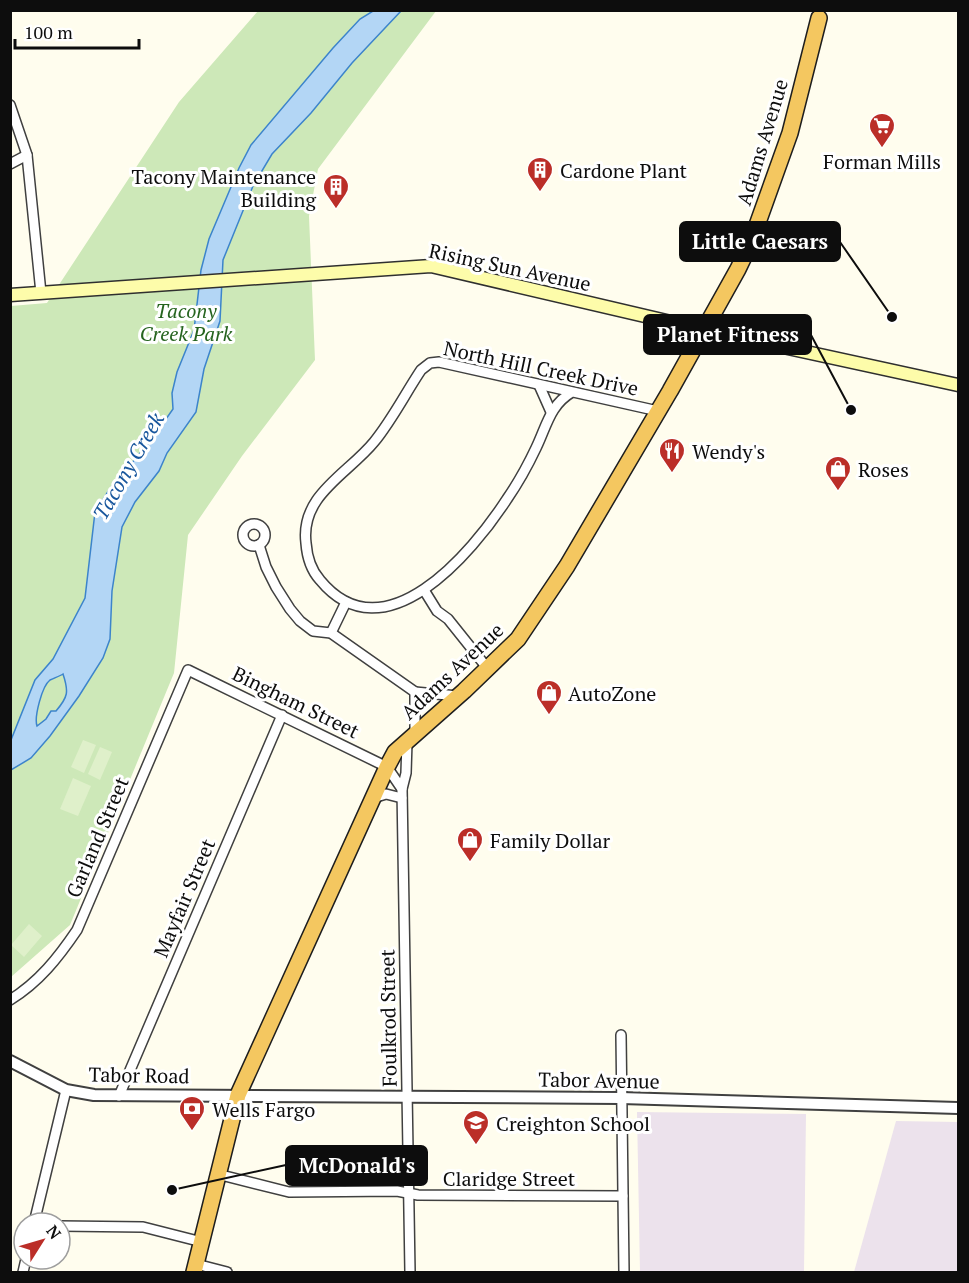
<svg xmlns="http://www.w3.org/2000/svg" width="969" height="1283" font-family="'PT Serif',serif">
<style>
.industrial{fill:#ece2ec}
.green{fill:#cde8b8}
.pitch{fill:#dff0ca}
.water{fill:#b3d6f5;stroke:#3c84cb;stroke-width:1.5;fill-rule:evenodd}
.lines{fill:none;stroke-linecap:round;stroke-linejoin:round}
.minor-casing{stroke:#404040;stroke-width:12}
.tertiary-casing{stroke:#404040;stroke-width:14}
.secondary-casing{stroke:#2f2f2f;stroke-width:15}
.trunk-casing{stroke:#1e1e1e;stroke-width:18}
.minor{stroke:#fff;stroke-width:9}
.tertiary{stroke:#fff;stroke-width:10}
.secondary{stroke:#fdfcaa;stroke-width:12}
.trunk{stroke:#f4c760;stroke-width:15}
.labels{text-anchor:middle;dominant-baseline:central;stroke-width:6;stroke-linejoin:round;paint-order:stroke}
.street-label{font-size:20px;fill:#0d0d0d;stroke:#fff}
.poi-label{font-size:20px;fill:#0d0d0d;stroke:#fff;text-anchor:start}
.park-label{font-size:20px;font-style:italic;fill:#26641f;stroke:#fff}
.water-label{font-size:21px;font-style:italic;fill:#19579d;stroke:#fff}
.leader{fill:none;stroke:#0d0d0d;stroke-width:2}
.callout-dot{fill:#0d0d0d;stroke:#fff;stroke-width:2}
.callout{fill:#0d0d0d;stroke:#0d0d0d;stroke-width:2}
.callout-label{font-size:21px;text-anchor:middle;font-weight:bold;fill:#fff}
</style>
<rect width="100%" height="100%" fill="#fffdee"/>
<!-- industrial -->
<g class="industrial">
<path d="M637,1112L806,1114L804,1272H640Z"/>
<path d="M896,1121L958,1122V1272H854Z"/>
</g>
<!-- green -->
<path class="green" d="M258,11H436L318,169L309,216L315,360L242,456L188,535L174,673L70,925L11,977V306L47,303L179,102Z"/>
<!-- pitch -->
<g class="pitch">
<path d="M83,740L96,745L84,773L71,767Z"/>
<path d="M100,747L112,752L100,780L88,774Z"/>
<path d="M73,778L91,786L78,816L60,809Z"/>
<path d="M29,924L42,936L24,957L11,945Z"/>
</g>
<!-- water -->
<path class="water" d="M373,11H401L352,63L311,113L272,154L253,186L223,260L220,321L204,369L196,412L167,453L159,471L135,502L122,527L112,591L110,639L103,658L79,696L50,736L31,758L11,770V740L35,680L53,659L85,598L95,512L109,490L152,439L173,409L172,393L177,372L194,330L201,270L209,239L239,168L251,145L333,48L360,19ZM63,674C69,692 68,697 56,711H51L46,719L37,726C34,717 42,686 50,680C54,678 60,676 63,674Z"/>
<g class="lines">
<defs>
<g id="minor">
<path d="M10,105L27,155L41,293"/>
<path d="M10,164L27,155"/>
<path d="M539,385L551,412"/>
<path d="M572,392C550,405 547,425 536,448C528,465 518,483 507,499C472,553 384,658 320,580C311,570 307,557 306,543C300,495 348,474 374,442C392,420 405,394 421,370L430,363L439,362L658,411"/>
<circle cx="254" cy="535" r="11"/>
<path d="M259,545L266,567L276,587L290,609L300,621L313,631L331,633L415,692"/>
<path d="M424,590L437,611L448,619L488,669"/>
<path d="M331,633L346,602"/>
<path d="M415,735V692L458,696"/>
<path d="M402,789L406,773L407,742"/>
<path d="M373,798L386,794L402,798"/>
<path d="M10,1000C39,982 58,958 77,930L188,670L387,767L402,789L410,1272"/>
<path d="M621,1035L624,1272"/>
<path d="M119,1096L282,715"/>
<path d="M217,1174L289,1192L397,1191L418,1195L623,1196"/>
<path d="M34,1223L66,1090"/>
<path d="M60,1226L143,1227L202,1242"/>
<path d="M196,1264L227,1272"/>
<path d="M23,1272L26,1259"/>
</g>
<path id="tertiary" d="M10,1061L66,1090L94,1095L621,1098L958,1108"/>
<path id="secondary" d="M10,295L431,266L705,330L958,385"/>
<path id="trunk" d="M194,1272L238,1095L387,767L395,752L464,691L518,639L567,566L670,391L738,269L751,242L790,133L819,18"/>
</defs>
<!-- minor casing -->
<use href="#minor" class="minor-casing"/>
<!-- tertiary casing -->
<use href="#tertiary" class="tertiary-casing"/>
<!-- secondary casing -->
<use href="#secondary" class="secondary-casing"/>
<!-- trunk casing -->
<use href="#trunk" class="trunk-casing"/>
<!-- minor -->
<use href="#minor" class="minor"/>
<!-- tertiary -->
<use href="#tertiary" class="tertiary"/>
<!-- secondary -->
<use href="#secondary" class="secondary"/>
<!-- trunk -->
<use href="#trunk" class="trunk"/>
</g>
<!-- icons -->
<defs>
<symbol id="supermarket-pin" viewBox="-11 -11 22 30"><path d="M0 17L-7.5 6A9.5 9.5 0 1 1 7.5 6Z" fill="#bb2e28" stroke="#fff"/><path d="M-6-5.5h2.5l.6 2H6L4.5 2H-2.5L-4.4-4H-6ZM-1.5 3.2a1.3 1.3 0 1 0 .1 0ZM3 3.2a1.3 1.3 0 1 0 .1 0Z" fill="#fff"/></symbol>
<symbol id="building-pin" viewBox="-11 -11 22 30"><path d="M0 17L-7.5 6A9.5 9.5 0 1 1 7.5 6Z" fill="#bb2e28" stroke="#fff"/><path d="M-4-6H4V6H1V3H-1V6H-4ZM-2.5-4.3h1.7v1.8h-1.7ZM.8-4.3h1.7v1.8H.8ZM-2.5-1h1.7V.8h-1.7ZM.8-1h1.7V.8H.8Z" fill="#fff"/></symbol>
<symbol id="restaurant-pin" viewBox="-11 -11 22 30"><path d="M0 17L-7.5 6A9.5 9.5 0 1 1 7.5 6Z" fill="#bb2e28" stroke="#fff"/><path d="M-5-6h1v4h1v-4h1v4h1v-4h1v5L-1.5 .5V6h-2V.5L-5-1ZM5-6V6H3V1.5H1.5Q1.5-4 5-6Z" fill="#fff"/></symbol>
<symbol id="shop-pin" viewBox="-11 -11 22 30"><path d="M0 17L-7.5 6A9.5 9.5 0 1 1 7.5 6Z" fill="#bb2e28" stroke="#fff"/><path d="M-5-2.5h2.3a2.7 3.5 0 0 1 5.4 0H5L5.5 6h-11ZM-1.5-2.5h3a1.5 2.3 0 0 0-3 0Z" fill="#fff"/></symbol>
<symbol id="bank-pin" viewBox="-11 -11 22 30"><path d="M0 17L-7.5 6A9.5 9.5 0 1 1 7.5 6Z" fill="#bb2e28" stroke="#fff"/><path d="M-6-4H6V4H-6ZM0-2.3a2.3 2.3 0 1 0 0 4.6a2.3 2.3 0 1 0 0-4.6Z" fill="#fff"/></symbol>
<symbol id="school-pin" viewBox="-11 -11 22 30"><path d="M0 17L-7.5 6A9.5 9.5 0 1 1 7.5 6Z" fill="#bb2e28" stroke="#fff"/><path d="M0-5L7-2L0 1L-7-2ZM-4 1L0 2.5L4 1V4Q0 6-4 4Z" fill="#fff"/></symbol>
</defs>
<g fill-rule="evenodd">
<use href="#supermarket-pin" x="867" y="111" width="30" height="40"/>
<use href="#building-pin" x="525" y="155" width="30" height="40"/>
<use href="#building-pin" x="321" y="172" width="30" height="40"/>
<use href="#restaurant-pin" x="657" y="436" width="30" height="40"/>
<use href="#shop-pin" x="823" y="454" width="30" height="40"/>
<use href="#shop-pin" x="534" y="678" width="30" height="40"/>
<use href="#shop-pin" x="455" y="825" width="30" height="40"/>
<use href="#bank-pin" x="177" y="1094" width="30" height="40"/>
<use href="#school-pin" x="461" y="1108" width="30" height="40"/>
</g>
<g class="labels">
<!-- street labels -->
<g class="street-label">
<text transform="translate(762 142) rotate(-73)">Adams Avenue</text>
<text transform="translate(510 267) rotate(12)">Rising Sun Avenue</text>
<text transform="translate(541 368) rotate(12)">North Hill Creek Drive</text>
<text transform="translate(452 671) rotate(-43)">Adams Avenue</text>
<text transform="translate(296 702) rotate(26)">Bingham Street</text>
<text transform="translate(97 837) rotate(-67)">Garland Street</text>
<text transform="translate(184 898) rotate(-67)">Mayfair Street</text>
<text transform="translate(388 1018) rotate(-91)">Foulkrod Street</text>
<text transform="translate(139 1075) rotate(1)">Tabor Road</text>
<text transform="translate(599 1080) rotate(1)">Tabor Avenue</text>
<text x="509" y="1178">Claridge Street</text>
</g>
<!-- poi labels -->
<g class="poi-label">
<text x="882" y="161" text-anchor="middle">Forman Mills</text>
<text x="560" y="170">Cardone Plant</text>
<text x="316" y="176" text-anchor="end">Tacony Maintenance<tspan x="316" dy="23">Building</tspan></text>
<text x="692" y="451">Wendy's</text>
<text x="858" y="469">Roses</text>
<text x="568" y="693">AutoZone</text>
<text x="490" y="840">Family Dollar</text>
<text x="212" y="1109">Wells Fargo</text>
<text x="496" y="1123">Creighton School</text>
</g>
<!-- park labels -->
<g class="park-label">
<text x="186" y="310">Tacony<tspan x="186" dy="23">Creek Park</tspan></text>
</g>
<!-- water labels -->
<g class="water-label">
<text transform="translate(128 466) rotate(-60)">Tacony Creek</text>
</g>
</g>
<!-- callouts -->
<path class="leader" d="M892 317L840 242M851 410L811 335M172 1190L286 1165"/>
<g class="callout-dot">
<circle cx="892" cy="317" r="6"/>
<circle cx="851" cy="410" r="6"/>
<circle cx="172" cy="1190" r="6"/>
</g>
<g class="callout">
<rect x="680" y="222" width="160" height="39" rx="6"/>
<rect x="644" y="315" width="167" height="39" rx="6"/>
<rect x="286" y="1146" width="141" height="39" rx="6"/>
</g>
<g class="callout-label">
<text x="760" y="249">Little Caesars</text>
<text x="728" y="342">Planet Fitness</text>
<text x="357" y="1173">McDonald's</text>
</g>
<!-- border -->
<rect width="969" height="1283" fill="none" stroke="#0d0d0d" stroke-width="24"/>
<!-- north arrow -->
<g transform="translate(42 1241) rotate(53)"><circle r="28" fill="#ffffff" stroke="#9e9e9e" stroke-width="1.5"/>
<path d="M0-4.5L10 22L0 15L-10 22Z" fill="#bb2e28"/>
<text y="-9" font-size="16" font-weight="bold" text-anchor="middle" fill="#0d0d0d">N</text>
</g>
<!-- scale -->
<path d="M15 39v9h124v-9" fill="none" stroke="#0d0d0d" stroke-width="3"/>
<text x="24" y="39" font-size="18" fill="#0d0d0d" stroke="#ffffff" stroke-width="4.5" paint-order="stroke">100 m</text>
</svg>
